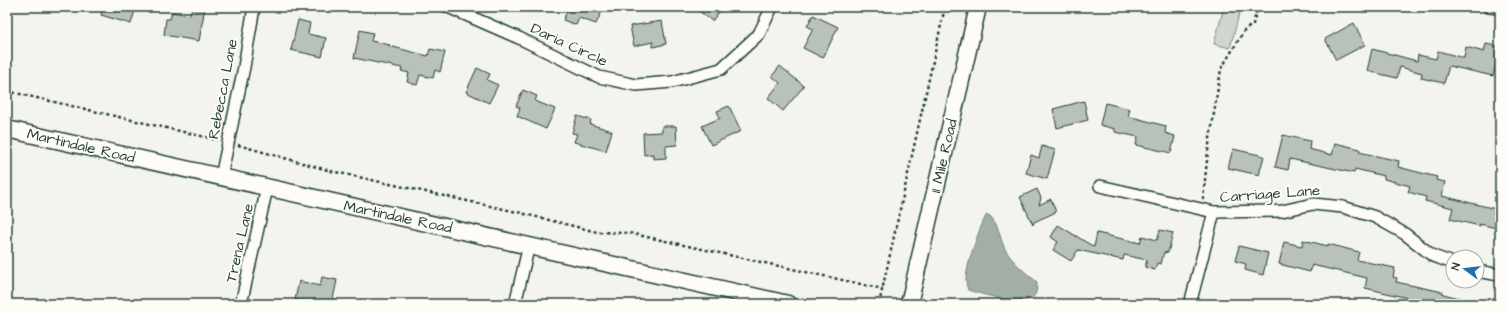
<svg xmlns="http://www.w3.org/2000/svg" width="1507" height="311" font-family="'Architects Daughter',sans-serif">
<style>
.green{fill:#d1d6d1;stroke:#788a82}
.water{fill:#a3aea7;stroke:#6e8179}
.building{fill:#b9c1bb;stroke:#1f3d34}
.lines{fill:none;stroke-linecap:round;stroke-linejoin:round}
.street-casing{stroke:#1f3d34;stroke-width:14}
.secondary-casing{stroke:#1f3d34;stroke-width:19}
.path{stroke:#1f3d34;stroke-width:2.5;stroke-dasharray:3 3;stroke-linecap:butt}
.street{stroke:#fdfcf7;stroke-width:11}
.secondary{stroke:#fdfcf7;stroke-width:16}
.labels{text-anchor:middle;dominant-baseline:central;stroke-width:4;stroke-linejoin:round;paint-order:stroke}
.street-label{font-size:15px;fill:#1f3d34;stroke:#fdfcf7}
</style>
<rect width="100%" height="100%" fill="#f4f4ef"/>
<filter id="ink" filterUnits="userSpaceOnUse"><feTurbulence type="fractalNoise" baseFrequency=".025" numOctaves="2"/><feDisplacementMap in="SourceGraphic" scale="8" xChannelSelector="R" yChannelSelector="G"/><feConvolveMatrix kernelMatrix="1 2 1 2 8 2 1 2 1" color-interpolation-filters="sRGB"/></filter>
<g filter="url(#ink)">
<!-- green -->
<path class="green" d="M1224,7H1241L1230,48L1214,44Z"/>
<!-- water -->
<path class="water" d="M987,214C1000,221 999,242 1008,254C1016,265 1027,274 1037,282C1037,288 1037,295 1031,299C1020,305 980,294 968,290C967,287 966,283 966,280C966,266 980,226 987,214Z"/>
<!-- building -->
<g class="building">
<path d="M103,7H136L131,24L101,15Z"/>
<path d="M192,7H205L199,41L164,35L166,19H170L172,12L190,15Z"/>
<path d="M569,7H604L596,24L579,18L576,25L563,20Z"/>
<path d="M694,7H723L712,21Z"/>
<path d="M813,15L838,27L823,58L803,48L813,29L807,26Z"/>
<path d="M298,20L310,23L308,34L326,38L322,57L291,50Z"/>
<path d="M662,21L666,44L653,47V42L634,46L630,26Z"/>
<path d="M1354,23L1365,45L1336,60L1325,39Z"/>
<path d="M360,30L373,33L371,41L390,45L389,46L428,56L430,49L445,52L440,72L435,70L433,78L420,75L417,85L407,82L409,73L401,71L402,68L354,58Z"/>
<path d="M1486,44L1500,47L1493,76L1449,66L1444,83L1421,78L1422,73L1400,67L1397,78L1367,71L1372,49L1417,61L1418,55L1436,59L1438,51L1464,58L1466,47L1484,52Z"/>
<path d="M780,66L804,86L783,111L768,98L780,83L772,76Z"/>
<path d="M477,68L490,74L487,80L498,85L489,103L466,92Z"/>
<path d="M523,90L537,96L535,101L555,109L546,129L517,116L520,108L516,106Z"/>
<path d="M1084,101L1088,120L1057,128L1053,109Z"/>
<path d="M1105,103L1130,109L1128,116L1166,126L1165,133L1175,136L1171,153L1136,145L1138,137L1115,132V129L1100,125Z"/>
<path d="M729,106L741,131L711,145L702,126L720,118L717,111Z"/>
<path d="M577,116L591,120L590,124L612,131L606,151L574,142L577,134L572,133Z"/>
<path d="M662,126H676L677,145L666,146V158L653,159V154L644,155L643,133L662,132Z"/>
<path d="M1283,135L1310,141L1309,149L1332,155L1335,143L1360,149L1359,152L1399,161L1398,167L1437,177L1436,180L1445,182L1442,196L1500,210V229L1480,224V226L1450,219L1453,208L1425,201L1426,197L1408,192L1410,186L1384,179V176L1355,169L1354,173L1290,159L1288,170L1275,167Z"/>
<path d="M1042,146L1055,150L1047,179L1026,173L1031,155L1039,158Z"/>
<path d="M1233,149L1264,156L1259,175L1228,168Z"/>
<path d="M1037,189L1041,198L1039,205L1051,199L1056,212L1034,222L1033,225L1020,197Z"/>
<path d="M1058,225L1094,247L1097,233L1140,243L1142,236L1157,240L1160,230L1173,233L1168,253L1164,252L1161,264L1157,263L1155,270L1145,267L1147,260L1124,255L1123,260L1078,250L1071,261L1053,250L1058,242L1051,237Z"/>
<path d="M1303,240L1328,246V244L1359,252L1357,260L1395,268L1393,277L1397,278L1396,282L1443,292V294L1468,300V304H1407L1408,298L1365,288L1367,278L1312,265L1310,272L1279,264L1284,242L1302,246Z"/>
<path d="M1239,246L1268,253L1263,275L1245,270L1246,264L1235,261Z"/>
<path d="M322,277L337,280L332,304H312L295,300L299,281L320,286Z"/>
</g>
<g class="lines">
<defs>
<g id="street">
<path d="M448,7L519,38L599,77L636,85L672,82L721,69L759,34L772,7"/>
<path d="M1489,7L1500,8"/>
<path d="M221,177L244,67L254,7"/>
<path d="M1100,186L1214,212L1282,211L1313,204L1343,207L1375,217L1405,234L1433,256L1453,263"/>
<path d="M1477,271L1500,275"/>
<path d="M241,304L267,188"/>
<path d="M515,304L529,245"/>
<path d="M1190,304L1214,212"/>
</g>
<g id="secondary">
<path d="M7,129L788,304"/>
<path d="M909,304L978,7"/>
</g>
</defs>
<!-- street casing -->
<use href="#street" class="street-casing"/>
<!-- secondary casing -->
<use href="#secondary" class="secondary-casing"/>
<!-- path -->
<g class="path">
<path d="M7,91L218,140"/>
<path d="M238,145L331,171L517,212L597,232L629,233L883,289"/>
<path d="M1203,199L1208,151L1221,69L1244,31L1253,24L1258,7"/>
<path d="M879,304L945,7"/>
</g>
<!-- street -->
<use href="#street" class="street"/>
<!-- secondary -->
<use href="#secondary" class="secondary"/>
</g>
</g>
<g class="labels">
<!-- street labels -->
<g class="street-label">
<text transform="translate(569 45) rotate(25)">Daria Circle</text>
<text transform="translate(223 89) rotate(-79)">Rebecca Lane</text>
<text transform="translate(81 146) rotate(13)">Martindale Road</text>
<text transform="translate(944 156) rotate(-77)">11 Mile Road</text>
<text transform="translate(1270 194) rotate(-4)">Carriage Lane</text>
<text transform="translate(398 217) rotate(12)">Martindale Road</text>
<text transform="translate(240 243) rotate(-77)">Trena Lane</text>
</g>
</g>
<!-- margin -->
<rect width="1507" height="311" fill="none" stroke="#fdfcf7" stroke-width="24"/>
<rect x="12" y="12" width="1483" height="287" fill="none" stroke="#1f3d34" stroke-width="1.5" filter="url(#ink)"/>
<!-- north arrow -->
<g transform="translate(1465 269) rotate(285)"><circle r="19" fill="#fdfcf7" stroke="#a4b0a9"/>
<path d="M0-3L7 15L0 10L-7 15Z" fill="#1f6fb2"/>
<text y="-6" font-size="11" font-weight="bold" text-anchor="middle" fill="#1f3d34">N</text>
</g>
</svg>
